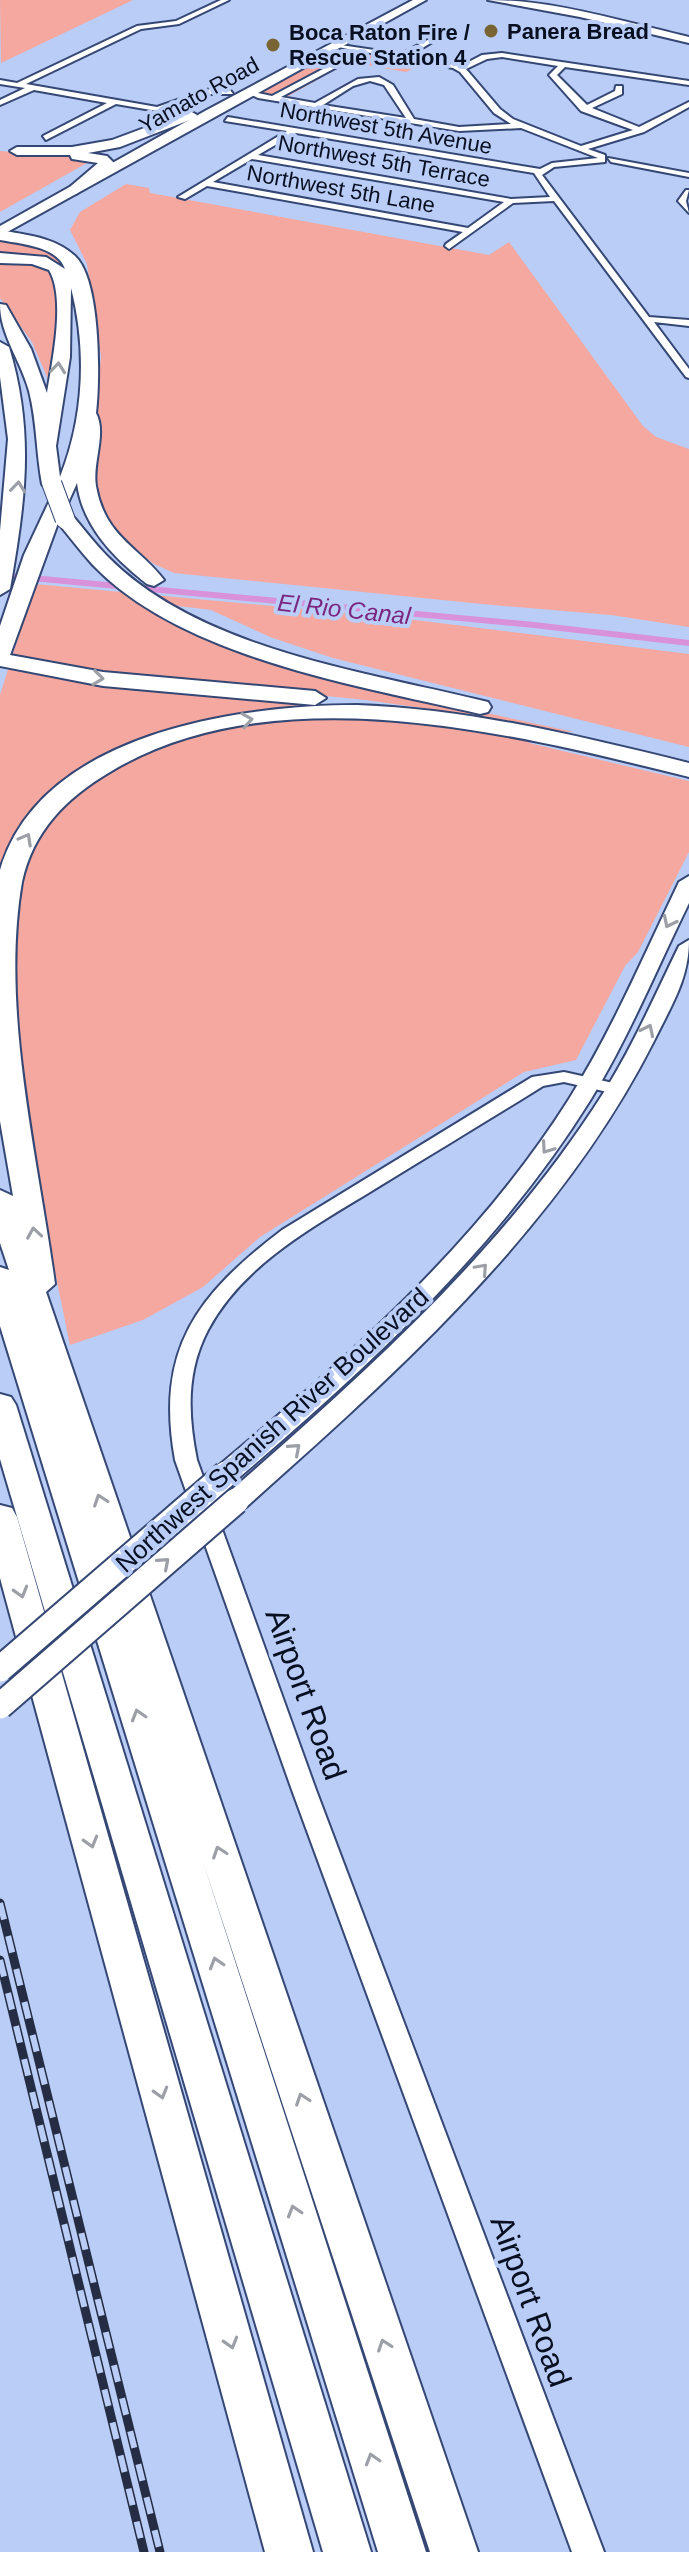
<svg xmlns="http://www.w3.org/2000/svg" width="689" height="2552" font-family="Helvetica,sans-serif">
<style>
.green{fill:#f4a8a0}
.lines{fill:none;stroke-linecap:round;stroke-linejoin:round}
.canal{fill:#d991d9;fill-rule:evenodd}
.minor-casing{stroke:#354774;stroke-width:4}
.tertiary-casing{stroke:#354774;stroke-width:4}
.secondary-casing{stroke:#354774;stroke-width:4}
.primary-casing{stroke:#354774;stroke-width:4}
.motorway-casing{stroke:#354774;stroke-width:4}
.minor{fill:#fff;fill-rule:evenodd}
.tertiary{fill:#fff;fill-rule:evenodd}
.secondary{fill:#fff;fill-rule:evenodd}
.primary{fill:#fff;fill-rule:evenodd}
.motorway{fill:#fff;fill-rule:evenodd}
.rail-casing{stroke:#242d43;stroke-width:9}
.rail{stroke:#bacdf7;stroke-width:6;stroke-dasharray:17;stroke-linecap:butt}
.secondary-bridge-casing{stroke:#354774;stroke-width:29;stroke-linecap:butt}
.motorway-bridge-casing{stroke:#354774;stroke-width:21;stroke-linecap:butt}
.secondary-bridge{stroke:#fff;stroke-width:25}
.motorway-bridge{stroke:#fff;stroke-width:19}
.oneway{stroke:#9c9fa6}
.poi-dot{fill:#796434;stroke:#bacdf7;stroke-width:3}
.labels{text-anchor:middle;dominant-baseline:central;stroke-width:8;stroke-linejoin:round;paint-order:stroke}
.far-poi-label{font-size:22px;font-weight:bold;fill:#080f21;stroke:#bacdf7;text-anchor:start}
.far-street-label{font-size:22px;fill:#080f21;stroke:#bacdf7}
.far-water-label{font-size:24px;font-style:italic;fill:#7b267e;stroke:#bacdf7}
.street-label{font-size:26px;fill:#080f21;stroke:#bacdf7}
.near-street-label{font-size:32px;fill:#080f21;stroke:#bacdf7}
</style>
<rect width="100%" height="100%" fill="#bacdf7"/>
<!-- green -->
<g class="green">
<path d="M0,0H133L1,63Z"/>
<path d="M340,49L425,62L406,72L349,62L285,98L260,93Z"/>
<path d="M0,151L90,158L94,159L0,212Z"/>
<path d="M126,184L149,188L150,193L167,196L489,255L509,242L643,426L656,437L689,449V627L611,615L492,605L174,573L154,564L119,539L100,505L92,474L101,356L87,264L70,230L80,212Z"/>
<path d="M4,238C25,243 52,246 62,267L0,256V240Z"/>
<path d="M0,261H27L53,272L59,314L50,384L32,342L0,298Z"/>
<path d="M35,584L391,617L689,654V747L333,658L270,637L211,610L146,602L205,635L404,695L574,732L546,731L492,718L366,700L106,674L19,658L17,670L107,685L354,708L160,735L18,832L5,860L0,882V695Z"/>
<path d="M346,714L450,725L530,741L529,743L689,781V852L638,952L625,966L576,1060L524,1072L511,1080L260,1237L203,1287L143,1320L70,1345L12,1063L11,940L22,862L51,814L102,772L168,742L242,723Z"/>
</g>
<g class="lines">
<!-- canal -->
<path class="canal" d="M0,572L534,622L689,640V646L534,628L0,578Z"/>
<defs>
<g id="minor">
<path d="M221,0H229L179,24L141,29L26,84L157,107L210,89L230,90L233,94H211L179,107L157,111L116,104L46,140L43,136L107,103L34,90L0,105V100L25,88L0,84V80L17,83L137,26L176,21Z"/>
<path d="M437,35L439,38L409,56L461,66L482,55L502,53L689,81V85L565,67L557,75L587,105L615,91L616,86H622V94L592,108L639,127L689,102V107L644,132L588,149L605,155V162L554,167L542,175L649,317L689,320V326L654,322L689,369V378L686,377L554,201L513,203L449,249L445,246L446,244L463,232L207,186L185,199L178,197L287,131L225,121L228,117L540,169L552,163L598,158L521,128L459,131L258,98L250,94L256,86L260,88L258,93L272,96L357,51L334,46V44L401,54ZM365,52L453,68L460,72L494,113L511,124L459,127L414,119L393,85L379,77L358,79L315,103L281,97ZM502,57L558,66L549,75L581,111L633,130L581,146L513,119L500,109L466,69L487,59ZM370,81L384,85L406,118L323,105L353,86ZM296,133L534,173L550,197L511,199L258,155ZM252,159L504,202L468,228L213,182Z"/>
<path d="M608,158L689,173V177L611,162Z"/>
<path d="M686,190H689L686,201L689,213L678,201Z"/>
</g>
<g id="tertiary">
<path d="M488,0C555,0 624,22 689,37V43L580,17Z"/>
<path d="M564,1072L622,1085L625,1089L616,1094L564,1082L543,1086C492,1118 440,1149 388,1181C324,1221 245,1260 208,1330C186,1372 188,1415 197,1460L316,1790L604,2552H572L292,1790L175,1460C155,1349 197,1295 282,1230L532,1077Z"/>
</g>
<g id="secondary">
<path d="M689,876V903C657,968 629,1037 591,1099C498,1249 368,1367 235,1481L226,1483L217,1481L213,1474L217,1467C347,1358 477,1245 569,1099C612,1031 644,955 679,882Z"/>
<path d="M689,940C689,979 671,1006 654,1041C560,1227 399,1371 245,1508L236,1511L227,1508L223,1501L227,1494C365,1373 505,1249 604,1092C633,1046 655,995 679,946Z"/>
</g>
<path id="primary" d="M413,0H426L0,236V226L205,111Z"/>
<g id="motorway">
<path d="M190,111L197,115L195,118L120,147L88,153L107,156L115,164L76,194L71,192V186L98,163L72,159L70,155H17L10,151L17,147H72L112,140Z"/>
<path d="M0,230C26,235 55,237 75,256C101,280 100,380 96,413C107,433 92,463 96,486C105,537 138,546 164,580L154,586L147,584C115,559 82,526 77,483L63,514L72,515C84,529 95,544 108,557C200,650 366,672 488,702L491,707L488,712L480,714C360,686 182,658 93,565C81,552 70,537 58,523L10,655L103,672L315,691L326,698L315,705L103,686L0,666V626L24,555L55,489L45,488L42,484C36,453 37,422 29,391C21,361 0,335 0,304L6,305L31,349L47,393C52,362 66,298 49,270L32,264L0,263V253L46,257L65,269C57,246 21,244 0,240ZM71,288C87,350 84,417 60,477L56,446L70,357Z"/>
<path d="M0,342L9,347C35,433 25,502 10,589L0,595V531L8,439L0,377Z"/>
<path d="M357,705C470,709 579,736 689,763V777C515,734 275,672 110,772C66,798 33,831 22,882C0,1010 38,1156 55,1284L46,1292L478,2552H430L202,1859L426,2552H378L0,1326V1267L9,1270L0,1243V1190L13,1196L0,1121V870C40,734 236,705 357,705Z"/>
<path d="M0,1394L11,1397L16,1405L371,2552H323L0,1459Z"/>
<path d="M0,1505L12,1508L17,1517L313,2552H265L0,1578Z"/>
</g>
</defs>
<!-- minor casing -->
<use href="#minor" class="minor-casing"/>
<!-- tertiary casing -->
<use href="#tertiary" class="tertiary-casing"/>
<!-- secondary casing -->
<use href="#secondary" class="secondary-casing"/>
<!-- primary casing -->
<use href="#primary" class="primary-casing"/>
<!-- motorway casing -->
<use href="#motorway" class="motorway-casing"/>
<!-- minor -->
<use href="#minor" class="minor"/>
<!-- tertiary -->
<use href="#tertiary" class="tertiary"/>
<!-- secondary -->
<use href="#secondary" class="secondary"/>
<!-- primary -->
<use href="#primary" class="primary"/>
<!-- motorway -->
<use href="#motorway" class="motorway"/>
<defs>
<g id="rail">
<path d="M0,1903L160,2552"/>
<path d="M0,1960L144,2552"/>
</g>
</defs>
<!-- rail casing -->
<use href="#rail" class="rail-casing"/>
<!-- rail -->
<use href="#rail" class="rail"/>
<defs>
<g id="secondary-bridge">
<path d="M0,1669L226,1474"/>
<path d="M0,1706L236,1501"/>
</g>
<path id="motorway-bridge" d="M52,484L65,519"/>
</defs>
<!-- secondary-bridge casing -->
<use href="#secondary-bridge" class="secondary-bridge-casing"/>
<!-- motorway-bridge casing -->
<use href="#motorway-bridge" class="motorway-bridge-casing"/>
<!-- secondary-bridge -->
<use href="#secondary-bridge" class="secondary-bridge"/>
<!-- motorway-bridge -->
<use href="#motorway-bridge" class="motorway-bridge"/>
</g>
<!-- one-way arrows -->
<defs><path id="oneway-chevron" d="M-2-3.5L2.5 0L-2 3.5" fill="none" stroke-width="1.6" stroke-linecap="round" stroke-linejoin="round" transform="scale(2)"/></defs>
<g class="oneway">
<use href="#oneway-chevron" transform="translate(58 368) rotate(-84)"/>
<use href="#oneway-chevron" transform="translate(18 487) rotate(-84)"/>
<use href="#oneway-chevron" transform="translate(98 678) rotate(7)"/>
<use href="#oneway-chevron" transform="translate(247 720) rotate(-9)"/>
<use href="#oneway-chevron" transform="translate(26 839) rotate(-61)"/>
<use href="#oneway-chevron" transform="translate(669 922) rotate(116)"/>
<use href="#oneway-chevron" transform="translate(648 1030) rotate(-64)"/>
<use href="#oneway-chevron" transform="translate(547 1148) rotate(125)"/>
<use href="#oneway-chevron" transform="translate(34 1233) rotate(-99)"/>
<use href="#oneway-chevron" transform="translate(482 1269) rotate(-48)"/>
<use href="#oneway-chevron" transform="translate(295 1449) rotate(-41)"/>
<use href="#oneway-chevron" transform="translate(100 1500) rotate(-109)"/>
<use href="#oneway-chevron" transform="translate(164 1563) rotate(-41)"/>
<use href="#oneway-chevron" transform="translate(21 1592) rotate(74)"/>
<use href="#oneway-chevron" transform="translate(138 1715) rotate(-107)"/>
<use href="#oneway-chevron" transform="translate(91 1842) rotate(74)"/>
<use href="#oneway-chevron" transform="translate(219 1852) rotate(-109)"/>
<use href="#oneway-chevron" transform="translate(216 1963) rotate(-107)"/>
<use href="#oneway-chevron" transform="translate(161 2093) rotate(74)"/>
<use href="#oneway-chevron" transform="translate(302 2099) rotate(-109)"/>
<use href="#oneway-chevron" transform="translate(294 2211) rotate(-107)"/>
<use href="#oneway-chevron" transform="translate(231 2343) rotate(74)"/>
<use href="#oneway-chevron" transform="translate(384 2345) rotate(-109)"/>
<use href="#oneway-chevron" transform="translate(372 2459) rotate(-107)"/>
</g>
<!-- markers -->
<g class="poi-dot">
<circle cx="491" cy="31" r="8"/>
<circle cx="273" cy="45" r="8"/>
</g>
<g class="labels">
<!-- far-poi labels -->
<g class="far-poi-label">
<text x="507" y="31">Panera Bread</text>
<text x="289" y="32">Boca Raton Fire /<tspan x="289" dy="25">Rescue Station 4</tspan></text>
</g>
<!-- far-street labels -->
<g class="far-street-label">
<text transform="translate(199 95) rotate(-29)">Yamato Road</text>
<text transform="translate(386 128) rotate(10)">Northwest 5th Avenue</text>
<text transform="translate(384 161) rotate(10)">Northwest 5th Terrace</text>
<text transform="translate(341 189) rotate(10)">Northwest 5th Lane</text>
</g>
<!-- far-water labels -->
<g class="far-water-label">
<text transform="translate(344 609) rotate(6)">El Rio Canal</text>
</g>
<!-- street labels -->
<g class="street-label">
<text transform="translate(272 1430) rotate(-42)">Northwest Spanish River Boulevard</text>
</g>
<!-- near-street labels -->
<g class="near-street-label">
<text transform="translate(306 1694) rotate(70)">Airport Road</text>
<text transform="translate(531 2301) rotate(70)">Airport Road</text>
</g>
</g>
</svg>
